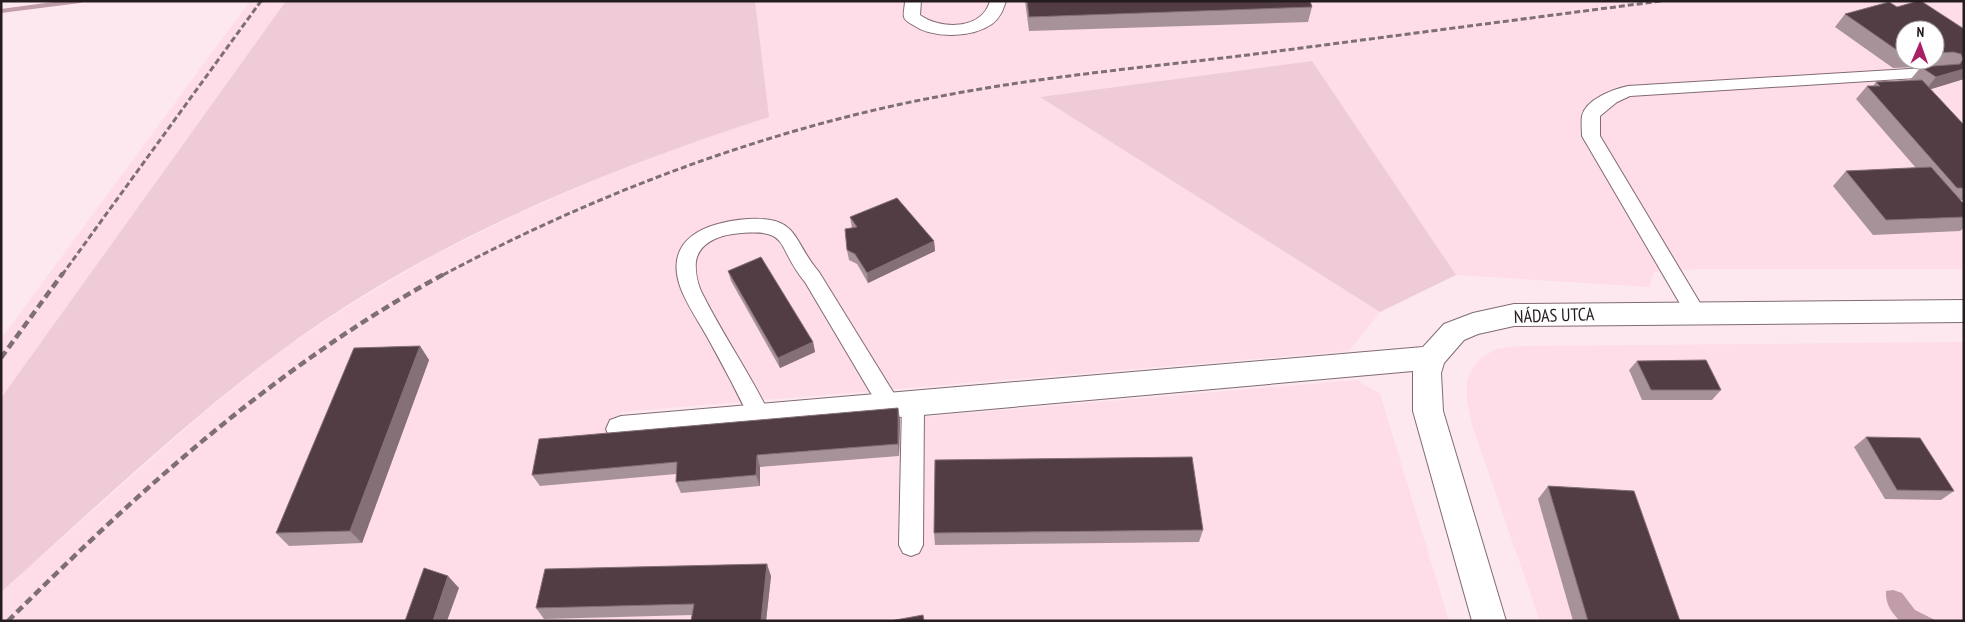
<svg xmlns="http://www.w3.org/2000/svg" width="1965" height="622" font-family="'PT Sans Narrow',sans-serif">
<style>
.built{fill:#fedce8;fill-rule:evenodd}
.green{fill:#efcbd8}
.water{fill:#c19ca9}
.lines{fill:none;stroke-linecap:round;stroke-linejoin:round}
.stream{fill:#c19ca9;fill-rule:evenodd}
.lane-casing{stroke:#826b73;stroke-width:2}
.street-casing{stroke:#826b73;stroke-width:2}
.lane{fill:#fff;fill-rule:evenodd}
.street{fill:#fff;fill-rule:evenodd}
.rail-far1{stroke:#7d6f73;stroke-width:3;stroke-dasharray:6 3;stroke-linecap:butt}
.rail{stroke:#7d6f73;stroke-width:4.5;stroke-dasharray:8 4.5;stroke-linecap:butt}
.wall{fill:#a8929a;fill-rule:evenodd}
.shaded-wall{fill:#857078}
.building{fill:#523d45;stroke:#857078}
.labels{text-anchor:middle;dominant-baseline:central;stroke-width:5;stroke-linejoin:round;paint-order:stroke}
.street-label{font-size:18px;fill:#251c1f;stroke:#fff}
</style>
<rect width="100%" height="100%" fill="#fde8ef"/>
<!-- built -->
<g class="built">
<path d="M250,1H286L1,398V339Z"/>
<path d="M755,1H1964V269H1699L1654,272L1649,287L1456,275L1311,61L1041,97L1380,312L1349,351L621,412L616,443L1357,380L1380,394L1449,621H1V592L201,415L283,349L353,303L434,255L515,215L607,175L692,142L768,117ZM1905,30H1935V60H1905Z"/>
<path d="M1964,342V621H1540L1472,425L1467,401V381L1472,369L1481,358L1496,349L1519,346Z"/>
</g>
<!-- green -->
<g class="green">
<path d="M286,1H755L769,117C599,172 427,243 282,350C183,423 93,510 1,592V398Z"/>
<path d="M1312,61L1456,275L1380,312L1040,97Z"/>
</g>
<!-- water -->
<path class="water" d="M1893,590L1902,593L1915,610L1937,621H1900C1892,613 1885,604 1886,591Z"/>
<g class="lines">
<!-- stream -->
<path class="stream" d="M60,1H84L80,3L1,13V9Z"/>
<defs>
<g id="lane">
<path d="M905,1H921L920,15C941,30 982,30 990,1H1006C1003,10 1000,18 992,24C972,38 933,39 913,25C910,23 905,21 904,17C903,13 905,6 905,1Z"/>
<path d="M1942,67L1948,68L1950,72L1948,76L1630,96L1617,102L1600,116V136L1706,313L1703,319L1696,321L1689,319L1582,136C1582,130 1581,122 1582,116C1586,99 1614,89 1628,86Z"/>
<path d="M748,219C800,216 792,241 819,272L898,400L901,406L898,412L890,415L882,412L805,282C774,245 793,227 733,234C717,236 699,244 696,261C695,270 697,282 701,291C722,334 750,373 771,417L768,423L760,426L752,423C739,396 725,369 710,342C701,325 688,307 681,289C662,238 707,222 748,219Z"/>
<path d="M913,395L921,398L924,404L923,545L919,553L911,556L903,553L899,545L902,404L905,398Z"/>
</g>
<path id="street" d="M1964,300V322L1514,326L1478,334L1464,340L1444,363L1441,373L1443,411L1506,621H1472L1413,411V371L621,442L610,438L606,429L610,420L621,416L1423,347L1444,324L1473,313L1514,304Z"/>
</defs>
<!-- lane casing -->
<use href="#lane" class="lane-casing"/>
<!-- street casing -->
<use href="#street" class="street-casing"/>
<!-- lane -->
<use href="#lane" class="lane"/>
<!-- street -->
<use href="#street" class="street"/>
<!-- rail-far1 -->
<g class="rail-far1">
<path d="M62,275L261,1"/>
<path d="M443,275C598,192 775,126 947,95C1047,76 1148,67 1248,55C1385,37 1523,19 1661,1"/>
</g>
<!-- rail -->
<g class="rail">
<path d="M1,358L63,273"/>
<path d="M8,621C139,490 281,362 446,273"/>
</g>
</g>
<!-- wall -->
<g class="wall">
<path d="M1025,1H1310L1312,7L1308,22L1029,31Z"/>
<path d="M1897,7L1964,29V79L1930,89L1964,125V200H1960L1964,204V228L1960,231L1873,235L1833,186L1846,171L1916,168L1856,99L1867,86H1873L1876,82L1910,81V80L1921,67L1943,66L1893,68L1835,27L1845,14ZM1905,30H1935V60H1905Z"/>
<path d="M850,217L934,241L935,251L868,283L857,264L849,260L847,250L852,228Z"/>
<path d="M728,271L813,342L815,352L780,368L731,281Z"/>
<path d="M420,346L429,360L362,543L289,546L276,533Z"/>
<path d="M1637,361L1721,390L1712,400H1642L1629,370Z"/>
<path d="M898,408L900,420L899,456L760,467V486L681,493L676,482V474L540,486L532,475Z"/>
<path d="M1866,437L1954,491L1941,500L1885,499L1854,447Z"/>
<path d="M1548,486L1680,621H1573L1538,499Z"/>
<path d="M1203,530L1199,542L935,545L934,533Z"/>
<path d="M771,576L766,621H691L692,615L544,619L536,608Z"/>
</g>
<!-- shaded-wall -->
<g class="shaded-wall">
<path d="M1964,69V79L1925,91L1936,77Z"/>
<path d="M934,241L935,251L868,283L867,273Z"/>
<path d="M813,342L815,352L780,368L778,358Z"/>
<path d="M420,346L429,360L362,543L350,531Z"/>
<path d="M898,408L900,420L899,456L898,444Z"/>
<path d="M757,455L760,467V486L756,475Z"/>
<path d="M767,564L771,576L766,621H761Z"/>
<path d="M448,576L459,588L447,621H433Z"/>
</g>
<!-- building -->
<g class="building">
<path d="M1027,1H1310L1312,7L1029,17Z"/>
<path d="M1918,1H1921L1964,29V69L1936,77L1921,67L1960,64L1963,59L1961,54L1953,52L1935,53V30H1905V55H1904L1845,14L1889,2L1897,7Z"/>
<path d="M1922,80L1964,125V188H1957L1867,86H1880L1876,82Z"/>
<path d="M1931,167L1964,204V217L1886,220L1846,171Z"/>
<path d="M897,198L934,241L867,273L855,254L847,250L845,229L857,227L850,217Z"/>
<path d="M761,257L813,342L778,358L728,271Z"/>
<path d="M420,346L350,531L276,533L354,348Z"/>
<path d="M1706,360L1721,390H1651L1637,361Z"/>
<path d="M898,408V444L757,455L756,475L676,482L677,462L532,475L539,439Z"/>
<path d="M1866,437L1920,438L1954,491L1897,490Z"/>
<path d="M1192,457L1203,530L934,533L935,460Z"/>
<path d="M1548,486L1634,491L1680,621H1588Z"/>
<path d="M767,564L761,621H691L694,604L536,608L545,569Z"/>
<path d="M424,568L448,576L433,621H405Z"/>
<path d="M923,615L924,621H890Z"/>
</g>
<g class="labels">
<!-- street labels -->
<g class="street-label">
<text transform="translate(1554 315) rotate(-2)">NÁDAS UTCA</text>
</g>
</g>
<!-- border -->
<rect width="1965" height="622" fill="none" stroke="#251c1f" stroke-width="5"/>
<!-- north arrow -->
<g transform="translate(1920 45) rotate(2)"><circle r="24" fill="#ffffff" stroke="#a8a4a5"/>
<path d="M0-4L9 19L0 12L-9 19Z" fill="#a82066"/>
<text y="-8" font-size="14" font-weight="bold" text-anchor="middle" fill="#251c1f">N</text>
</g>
</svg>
